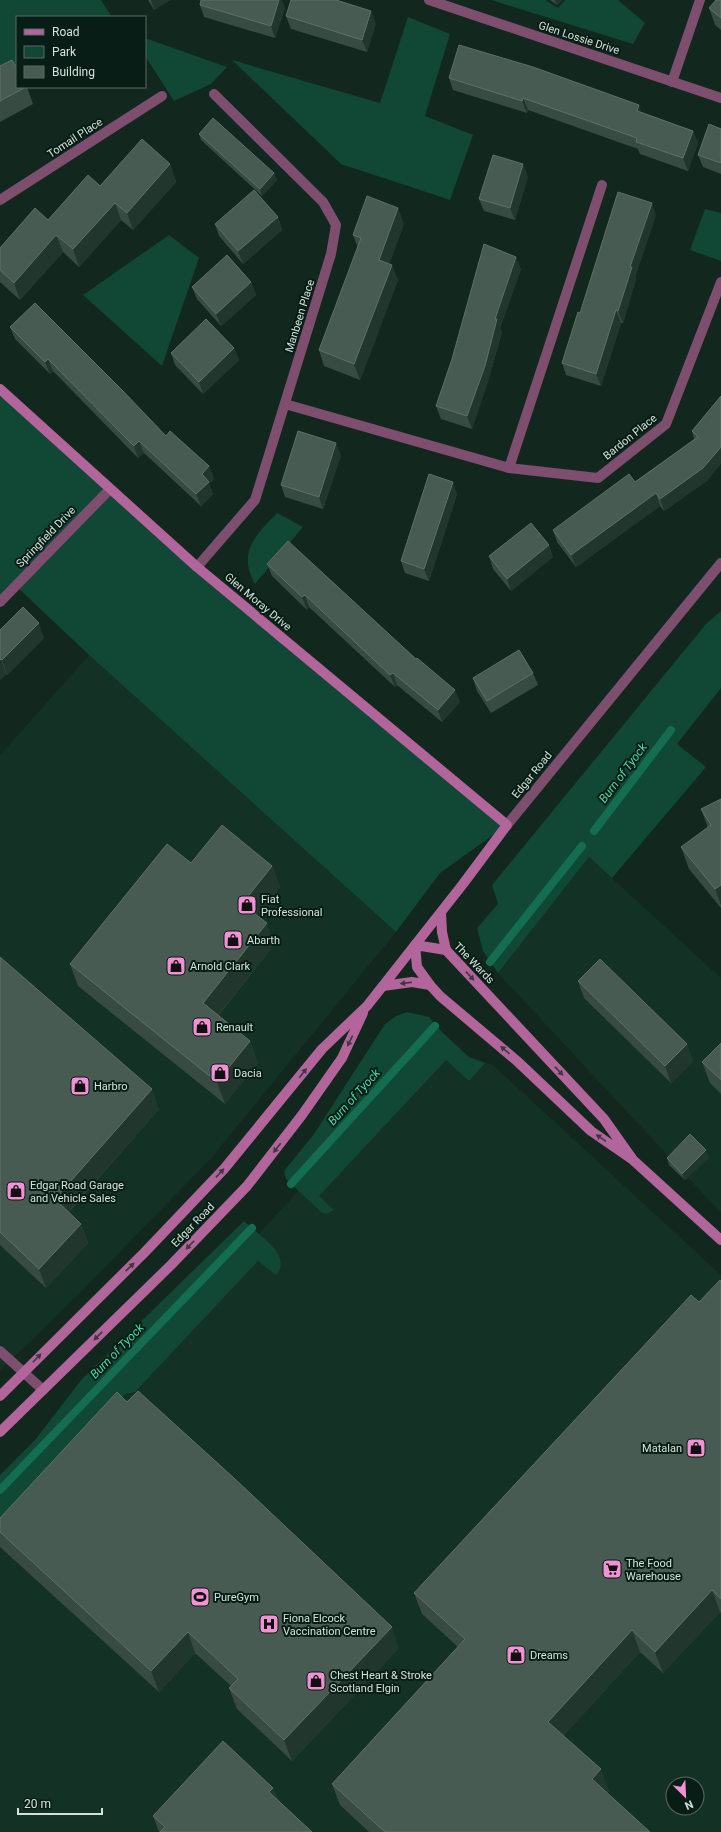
<svg xmlns="http://www.w3.org/2000/svg" width="721" height="1832" font-family="Roboto,sans-serif">
<style>
.built{fill:#133125;fill-rule:evenodd}
.green{fill:#104735}
.lines{fill:none;stroke-linecap:round;stroke-linejoin:round}
.stream{stroke:#146d51;stroke-width:8}
.street{stroke:#7d4e6e;stroke-width:10}
.secondary{stroke:#b1659a;stroke-width:10}
.wall{fill:#374b42}
.shaded-wall{fill:#21362d}
.building{fill:#485b53;stroke:#5e7068}
.oneway{fill:#433644}
.labels{text-anchor:middle;dominant-baseline:central;stroke-width:4;stroke-linejoin:round;paint-order:stroke}
.street-label{font-size:11px;fill:#d4e1db;stroke:#081d15}
.poi-label{font-size:11px;fill:#d4e1db;stroke:#081d15;text-anchor:start}
.water-label{font-size:12px;font-style:italic;fill:#48ddaa;stroke:#081d15}
</style>
<rect width="100%" height="100%" fill="#12271e"/>
<!-- built -->
<g class="built">
<path d="M89,655L396,932L213,1156L82,1291L0,1371V755Z"/>
<path d="M589,857L721,978V1213L498,973Z"/>
<path d="M443,1033L469,1057L493,1065L721,1275V1832H0V1511L111,1395ZM673,1784H697V1808H673Z"/>
</g>
<!-- green -->
<g class="green">
<path d="M0,0H101L112,17H17V75L0,84Z"/>
<path d="M491,0H545L558,8L565,0H618L645,23L633,44Z"/>
<path d="M408,17L450,34L425,116L473,135L450,200L341,164L232,60L380,103Z"/>
<path d="M145,38L227,67L211,84L174,101L145,56Z"/>
<path d="M705,209L721,213V261L690,250Z"/>
<path d="M169,235L199,258L162,366L83,295Z"/>
<path d="M0,389L110,489L507,825L440,873L396,932L89,655L16,586L0,602Z"/>
<path d="M277,513L303,527L255,584C237,552 256,535 277,513Z"/>
<path d="M721,611V688L677,744L706,767L612,878L589,857L498,973L483,951L477,928L498,904L492,885L706,624Z"/>
<path d="M407,1012L429,1017L443,1033L469,1057L485,1063L469,1081L446,1060L319,1196L334,1210L326,1214L321,1212L286,1179L284,1171L314,1134L385,1024L396,1016Z"/>
<path d="M244,1221C257,1234 294,1255 276,1275L258,1261L135,1392L125,1394L107,1412L106,1433L0,1547V1475L35,1440L82,1379Z"/>
</g>
<g class="lines">
<!-- stream -->
<g class="stream">
<path d="M594,831L671,730"/>
<path d="M490,962L582,846"/>
<path d="M291,1184L435,1026"/>
<path d="M0,1490L252,1228"/>
</g>
<!-- street -->
<g class="street">
<path d="M429,0L721,98"/>
<path d="M672,82L700,0"/>
<path d="M0,200L162,96"/>
<path d="M285,404L509,468L598,478L666,424L721,282"/>
<path d="M509,468L602,185"/>
<path d="M197,567L255,500L331,254L336,225L323,202L214,94"/>
<path d="M0,602L110,489"/>
<path d="M507,825L721,563"/>
<path d="M0,1351L43,1390"/>
</g>
<!-- secondary -->
<g class="secondary">
<path d="M0,389L197,567L507,825L463,884L367,1006L322,1049L224,1169L144,1253L0,1396"/>
<path d="M441,913L442,932L446,950"/>
<path d="M383,986L412,982L430,985"/>
<path d="M633,1160L604,1119L446,950L415,945L417,967L430,985L440,996L517,1061L591,1131L633,1160L721,1240"/>
<path d="M0,1432L171,1265L247,1186L302,1115L342,1058L363,1013"/>
</g>
</g>
<!-- wall -->
<g class="wall">
<path d="M148,0H170L154,10Z"/>
<path d="M550,0H562L557,5Z"/>
<path d="M721,0V30L715,25L709,8Z"/>
<path d="M200,5L285,8L275,38L204,17Z"/>
<path d="M286,16L376,23L367,52L291,29Z"/>
<path d="M0,66L17,87H27L33,104L0,122Z"/>
<path d="M449,78L642,112L693,131L698,143L688,171L640,154L638,149L528,110L527,113L453,90Z"/>
<path d="M721,129V174L703,167L698,155Z"/>
<path d="M199,134L274,173L277,180L262,196L201,140Z"/>
<path d="M170,164L176,182L133,230L121,220L79,267L63,252L20,300L0,282V248L48,220L100,186Z"/>
<path d="M528,176L515,220L484,211L479,199Z"/>
<path d="M656,215L635,277L636,279L623,323H621L601,386L566,375L562,363L580,313Z"/>
<path d="M278,217L282,230L243,264L219,236L215,224Z"/>
<path d="M404,224L389,264L398,280L360,380L324,366L319,350L358,248L353,235Z"/>
<path d="M521,269L500,328L502,332L489,378L472,429L441,419L436,406Z"/>
<path d="M251,282L256,295L221,326L197,299L192,287Z"/>
<path d="M10,327L209,466L214,479L209,484L213,494L201,506L144,453L138,458L53,371L50,374L15,339Z"/>
<path d="M234,348L239,360L203,394L175,365L171,353Z"/>
<path d="M721,396L708,480L664,511L660,506L576,567L557,542L553,530L635,482L694,439L692,431Z"/>
<path d="M341,455L323,509L285,497L281,485Z"/>
<path d="M457,494L429,581L405,573L401,561Z"/>
<path d="M489,556L553,557L511,591L493,569Z"/>
<path d="M267,564L460,702L442,722L397,685L395,687L309,607L307,610L272,576Z"/>
<path d="M0,630L44,638L7,675L6,674L0,680Z"/>
<path d="M533,673L538,685L491,713L477,691L473,678Z"/>
<path d="M721,799V908L689,869L681,847L708,828L701,809Z"/>
<path d="M191,863L272,866L280,887L257,916L274,945L218,1016L250,1041L258,1063L225,1104L78,986L70,964Z"/>
<path d="M0,957L159,1109L69,1212L81,1224L88,1243L46,1288L0,1245Z"/>
<path d="M578,981L687,1044L693,1061L671,1083L584,998Z"/>
<path d="M721,1043V1094L710,1083L702,1062Z"/>
<path d="M709,1157L685,1180L669,1165L667,1158Z"/>
<path d="M721,1281V1613L720,1612L663,1673L640,1652L563,1736L609,1791L607,1793L650,1832H369L340,1805L332,1784L458,1647L422,1614L414,1593L699,1302Z"/>
<path d="M0,1518L399,1648L292,1761L237,1709L229,1688L231,1686L195,1653L159,1692L0,1547Z"/>
<path d="M273,1788L278,1800L312,1832H159L153,1816Z"/>
</g>
<!-- shaded-wall -->
<g class="shaded-wall">
<path d="M151,0H170L154,10Z"/>
<path d="M279,0H282L285,8L275,38L271,26Z"/>
<path d="M555,0H562L557,5Z"/>
<path d="M371,11L376,23L367,52L362,40Z"/>
<path d="M523,98L528,110L527,113L522,101Z"/>
<path d="M639,105L643,117L637,111Z"/>
<path d="M693,131L698,143L688,171L683,158Z"/>
<path d="M170,164L176,182L133,230L127,213Z"/>
<path d="M523,164L528,176L515,220L510,208Z"/>
<path d="M274,173L277,180L262,196L260,189Z"/>
<path d="M115,203L121,220L79,267L73,249Z"/>
<path d="M652,203L656,215L635,277L636,279L623,323L618,311L630,267Z"/>
<path d="M398,208L404,224L385,275L379,260Z"/>
<path d="M278,217L282,230L243,264L238,251Z"/>
<path d="M56,235L63,252L20,300L14,283Z"/>
<path d="M516,257L521,269L500,328L502,332L489,378L472,429L467,416L495,319Z"/>
<path d="M392,265L398,280L360,380L354,364Z"/>
<path d="M251,282L256,295L221,326L216,314Z"/>
<path d="M616,310L621,323L601,386L596,374Z"/>
<path d="M234,348L239,360L203,394L199,382Z"/>
<path d="M48,359L53,371L50,374L45,362Z"/>
<path d="M139,441L144,453L138,458L134,446Z"/>
<path d="M336,443L341,455L323,509L319,497Z"/>
<path d="M721,447V464L708,480L664,511L660,499Z"/>
<path d="M209,466L214,479L209,484L213,494L201,506L196,494L202,474Z"/>
<path d="M453,482L457,494L429,581L424,569Z"/>
<path d="M656,493L660,506L576,567L571,555Z"/>
<path d="M549,545L553,557L511,591L507,579Z"/>
<path d="M305,595L309,607L307,610L302,597Z"/>
<path d="M39,623L44,638L7,675L2,660Z"/>
<path d="M1,659L6,674L0,680V660Z"/>
<path d="M393,673L397,685L395,687L390,675Z"/>
<path d="M455,690L460,702L442,722L438,710Z"/>
<path d="M272,866L280,887L250,925L242,904Z"/>
<path d="M721,885V905L715,889Z"/>
<path d="M267,923L274,945L210,1025L203,1003Z"/>
<path d="M250,1041L258,1063L225,1104L217,1082Z"/>
<path d="M687,1044L693,1061L671,1083L665,1066Z"/>
<path d="M152,1089L159,1109L62,1219L55,1199Z"/>
<path d="M706,1150L709,1157L685,1180L682,1174Z"/>
<path d="M81,1224L88,1243L46,1288L39,1269Z"/>
<path d="M712,1590L720,1612L663,1673L655,1652Z"/>
<path d="M392,1627L399,1648L292,1761L284,1740Z"/>
<path d="M632,1630L640,1652L556,1744L548,1722Z"/>
<path d="M188,1632L195,1653L159,1692L151,1671Z"/>
<path d="M601,1769L609,1791L600,1801L592,1779Z"/>
<path d="M273,1788L281,1809L269,1792Z"/>
</g>
<!-- building -->
<g class="building">
<path d="M201,0H279L271,26L200,5Z"/>
<path d="M291,0H336L371,11L362,40L286,16Z"/>
<path d="M716,0H721V18L709,8Z"/>
<path d="M459,45L533,67L639,105L637,111L693,131L683,158L636,142L637,138L523,98L522,101L449,78Z"/>
<path d="M12,60L17,68V87H26L0,101V66Z"/>
<path d="M213,118L274,173L260,189L199,134Z"/>
<path d="M709,124L721,129V163L698,155Z"/>
<path d="M142,139L170,164L127,213L115,203L73,249L56,235L14,283L0,270V248L35,208L48,220L88,175L100,186Z"/>
<path d="M493,155L523,164L510,208L479,199Z"/>
<path d="M254,190L278,217L238,251L215,224Z"/>
<path d="M618,192L652,203L630,267H632L618,311L616,310L596,374L562,363L578,312L580,313Z"/>
<path d="M367,196L398,208L379,260L392,265L354,364L319,350L361,238L353,235Z"/>
<path d="M484,244L516,257L495,319H497L485,366L467,416L436,406L452,359Z"/>
<path d="M227,255L251,282L216,314L192,287Z"/>
<path d="M35,303L123,391L166,436L170,431L209,466L202,474L209,482L196,494L139,441L134,446L48,359L45,362L10,327Z"/>
<path d="M206,319L234,348L199,382L171,353Z"/>
<path d="M721,396V447L703,468L660,499L656,493L571,555L553,530L629,474L635,482L698,437L692,431Z"/>
<path d="M298,431L336,443L319,497L281,485Z"/>
<path d="M429,474L453,482L424,569L401,561Z"/>
<path d="M531,523L549,545L507,579L489,556Z"/>
<path d="M288,541L416,659L417,658L455,690L438,710L393,673L390,675L305,595L302,597L267,564Z"/>
<path d="M23,607L39,623L2,660L1,659L0,660V630Z"/>
<path d="M519,650L533,673L487,701L473,678Z"/>
<path d="M721,799V885L715,889L681,847L711,825L701,809Z"/>
<path d="M222,825L272,866L242,904L267,923L203,1003L250,1041L217,1082L70,964L167,844L191,863Z"/>
<path d="M0,957L152,1089L55,1199L81,1224L39,1269L0,1232Z"/>
<path d="M600,959L687,1044L665,1066L578,981Z"/>
<path d="M721,1043V1080L702,1062Z"/>
<path d="M690,1134L706,1150L682,1174L667,1158Z"/>
<path d="M720,1280L721,1281V1599L712,1590L655,1652L632,1630L548,1722L601,1769L592,1779L650,1832H385L332,1784L465,1639L414,1593L691,1295L699,1302Z"/>
<path d="M138,1391L234,1478L392,1627L284,1740L229,1688L238,1679L188,1632L151,1671L0,1532V1518L117,1392L127,1402Z"/>
<path d="M223,1741L273,1788L269,1792L312,1832H160L165,1827L153,1816Z"/>
</g>
<!-- one-way arrows -->
<defs><path id="oneway-solid" d="M-6-.8H1V-3.2L6.5 0L1 3.2V.8H-6Z"/></defs>
<g class="oneway">
<use href="#oneway-solid" transform="translate(470 976) rotate(47)"/>
<use href="#oneway-solid" transform="translate(406 983) rotate(173)"/>
<use href="#oneway-solid" transform="translate(350 1041) rotate(116)"/>
<use href="#oneway-solid" transform="translate(505 1050) rotate(-139)"/>
<use href="#oneway-solid" transform="translate(559 1071) rotate(47)"/>
<use href="#oneway-solid" transform="translate(303 1073) rotate(-52)"/>
<use href="#oneway-solid" transform="translate(601 1138) rotate(-145)"/>
<use href="#oneway-solid" transform="translate(277 1148) rotate(128)"/>
<use href="#oneway-solid" transform="translate(220 1173) rotate(-47)"/>
<use href="#oneway-solid" transform="translate(190 1245) rotate(134)"/>
<use href="#oneway-solid" transform="translate(130 1267) rotate(-44)"/>
<use href="#oneway-solid" transform="translate(98 1336) rotate(136)"/>
<use href="#oneway-solid" transform="translate(37 1358) rotate(-46)"/>
</g>
<!-- icons -->
<defs>
<symbol id="shop-square" viewBox="-11 -11 22 22"><rect x="-9" y="-9" width="18" height="18" rx="4" fill="#f391d5" stroke="#081d15"/><path d="M-5-2.5h2.3a2.7 3.5 0 0 1 5.4 0H5L5.5 6h-11ZM-1.5-2.5h3a1.5 2.3 0 0 0-3 0Z" fill="#111"/></symbol>
<symbol id="supermarket-square" viewBox="-11 -11 22 22"><rect x="-9" y="-9" width="18" height="18" rx="4" fill="#f391d5" stroke="#081d15"/><path d="M-6-5.5h2.5l.6 2H6L4.5 2H-2.5L-4.4-4H-6ZM-1.5 3.2a1.3 1.3 0 1 0 .1 0ZM3 3.2a1.3 1.3 0 1 0 .1 0Z" fill="#111"/></symbol>
<symbol id="stadium-square" viewBox="-11 -11 22 22"><rect x="-9" y="-9" width="18" height="18" rx="4" fill="#f391d5" stroke="#081d15"/><path d="M0-5a6.5 5 0 1 0 0 10a6.5 5 0 1 0 0-10ZM-3.5-1.8h7v3.6h-7Z" fill="#111"/></symbol>
<symbol id="hospital-square" viewBox="-11 -11 22 22"><rect x="-9" y="-9" width="18" height="18" rx="4" fill="#f391d5" stroke="#081d15"/><path d="M-5-5h3v3.5h4V-5h3V5h-3V1.5h-4V5h-3Z" fill="#111"/></symbol>
</defs>
<g fill-rule="evenodd">
<use href="#shop-square" x="236" y="894" width="22" height="22"/>
<use href="#shop-square" x="222" y="929" width="22" height="22"/>
<use href="#shop-square" x="165" y="955" width="22" height="22"/>
<use href="#shop-square" x="191" y="1016" width="22" height="22"/>
<use href="#shop-square" x="209" y="1062" width="22" height="22"/>
<use href="#shop-square" x="69" y="1075" width="22" height="22"/>
<use href="#shop-square" x="5" y="1180" width="22" height="22"/>
<use href="#shop-square" x="685" y="1437" width="22" height="22"/>
<use href="#supermarket-square" x="601" y="1558" width="22" height="22"/>
<use href="#stadium-square" x="189" y="1586" width="22" height="22"/>
<use href="#hospital-square" x="258" y="1613" width="22" height="22"/>
<use href="#shop-square" x="505" y="1644" width="22" height="22"/>
<use href="#shop-square" x="305" y="1670" width="22" height="22"/>
</g>
<g class="labels">
<!-- street labels -->
<g class="street-label">
<text transform="translate(579 38) rotate(18)">Glen Lossie Drive</text>
<text transform="translate(75 138) rotate(-33)">Tomail Place</text>
<text transform="translate(300 316) rotate(-73)">Manbeen Place</text>
<text transform="translate(630 437) rotate(-39)">Bardon Place</text>
<text transform="translate(46 537) rotate(-46)">Springfield Drive</text>
<text transform="translate(258 602) rotate(40)">Glen Moray Drive</text>
<text transform="translate(532 775) rotate(-51)">Edgar Road</text>
<text transform="translate(474 963) rotate(46)">The Wards</text>
<text transform="translate(193 1225) rotate(-46)">Edgar Road</text>
</g>
<!-- poi labels -->
<g class="poi-label">
<text x="261" y="899">Fiat<tspan x="261" dy="13">Professional</tspan></text>
<text x="247" y="940">Abarth</text>
<text x="190" y="966">Arnold Clark</text>
<text x="216" y="1027">Renault</text>
<text x="234" y="1073">Dacia</text>
<text x="94" y="1086">Harbro</text>
<text x="30" y="1185">Edgar Road Garage<tspan x="30" dy="13">and Vehicle Sales</tspan></text>
<text x="682" y="1448" text-anchor="end">Matalan</text>
<text x="626" y="1563">The Food<tspan x="626" dy="13">Warehouse</tspan></text>
<text x="214" y="1597">PureGym</text>
<text x="283" y="1618">Fiona Elcock<tspan x="283" dy="13">Vaccination Centre</tspan></text>
<text x="530" y="1655">Dreams</text>
<text x="330" y="1675">Chest Heart &amp; Stroke<tspan x="330" dy="13">Scotland Elgin</tspan></text>
</g>
<!-- water labels -->
<g class="water-label">
<text transform="translate(623 773) rotate(-53)">Burn of Tyock</text>
<text transform="translate(354 1097) rotate(-48)">Burn of Tyock</text>
<text transform="translate(117 1351) rotate(-46)">Burn of Tyock</text>
</g>
</g>
<!-- legend -->
<rect x="16" y="16" width="130" height="72" fill="#081d15" stroke="#5a6b64"/>
<rect x="24" y="29" width="20" height="6" fill="#b1659a" stroke="#5a6b64"/>
<text x="52" y="36" font-size="12" fill="#d4e1db">Road</text>
<rect x="24" y="46" width="20" height="12" fill="#104735" stroke="#5a6b64"/>
<text x="52" y="56" font-size="12" fill="#d4e1db">Park</text>
<rect x="24" y="66" width="20" height="12" fill="#485b53" stroke="#5a6b64"/>
<text x="52" y="76" font-size="12" fill="#d4e1db">Building</text>
<!-- north arrow -->
<g transform="translate(685 1796) rotate(156)"><circle r="19" fill="#081d15" stroke="#5a6b64"/>
<path d="M0-3L7 15L0 10L-7 15Z" fill="#f391d5"/>
<text y="-6" font-size="11" font-weight="bold" text-anchor="middle" fill="#d4e1db">N</text>
</g>
<!-- scale -->
<path d="M18 1808v6h84v-6" fill="none" stroke="#d4e1db" stroke-width="2"/>
<text x="24" y="1808" font-size="12" fill="#d4e1db" stroke="#081d15" stroke-width="3" paint-order="stroke">20 m</text>
</svg>
